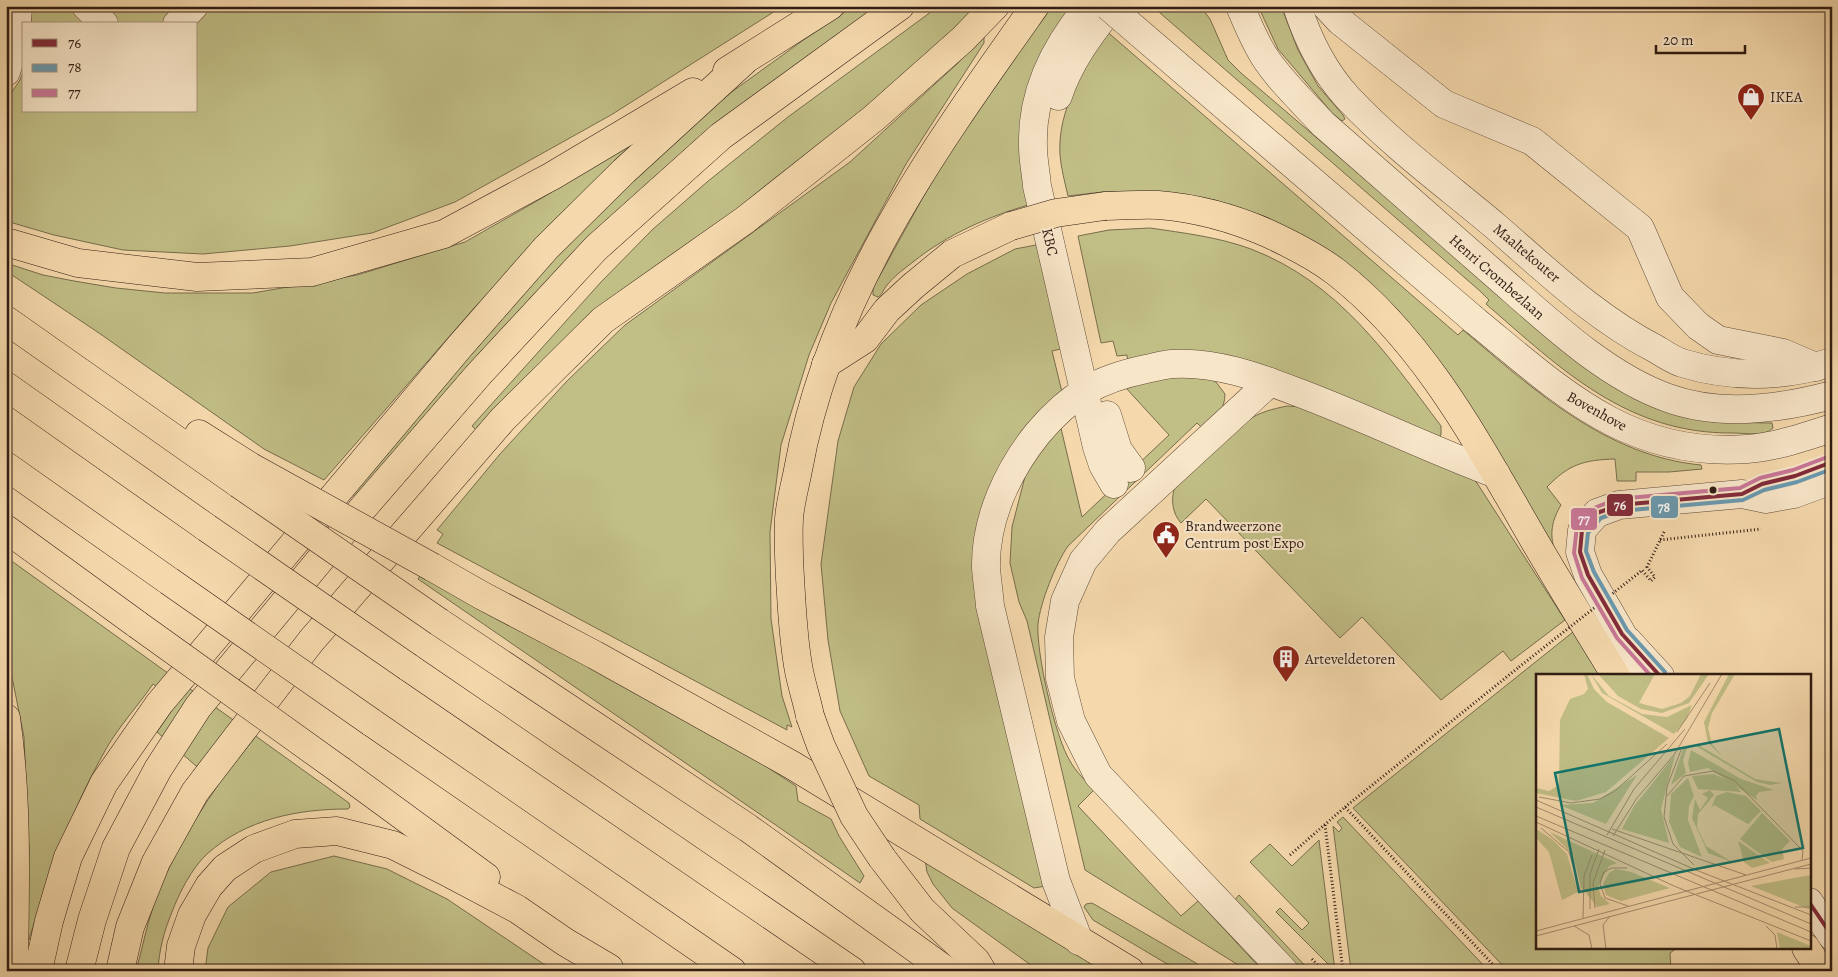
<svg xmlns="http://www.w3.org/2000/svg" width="1838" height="977" font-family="Alegreya,serif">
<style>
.green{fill:#c1be86;stroke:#786d4c}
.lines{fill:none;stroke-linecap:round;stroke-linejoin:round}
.minor-casing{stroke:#614b39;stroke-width:29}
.major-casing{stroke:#301c13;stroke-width:29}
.highway-casing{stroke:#301c13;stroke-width:29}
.path{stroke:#301c13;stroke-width:3;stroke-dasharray:1 2.5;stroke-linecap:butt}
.minor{stroke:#f8e6c9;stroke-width:28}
.major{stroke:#f5d9ac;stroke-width:28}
.highway{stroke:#f5d9ac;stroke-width:28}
.minor-bridge-casing{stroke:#614b39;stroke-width:29;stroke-linecap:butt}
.highway-bridge-casing{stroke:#301c13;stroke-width:29;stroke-linecap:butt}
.path-bridge{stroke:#301c13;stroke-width:3;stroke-dasharray:1 2.5;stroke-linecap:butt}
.minor-bridge{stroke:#f8e6c9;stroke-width:28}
.highway-bridge{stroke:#f5d9ac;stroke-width:28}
.bus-1-casing{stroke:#f8e6c9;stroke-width:8}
.bus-2-casing{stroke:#f8e6c9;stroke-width:8}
.bus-3-casing{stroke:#f8e6c9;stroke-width:8}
.bus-1{stroke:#822a3a;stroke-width:4}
.bus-2{stroke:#6a9ab1;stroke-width:4}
.bus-3{stroke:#c97798;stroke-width:4}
.bus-dot{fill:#301c13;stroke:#f8e6c9;stroke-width:2}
.labels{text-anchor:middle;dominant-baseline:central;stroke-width:4;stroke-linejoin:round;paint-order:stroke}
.poi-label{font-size:15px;fill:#301c13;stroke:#f8e6c9;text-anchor:start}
.street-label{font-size:15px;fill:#301c13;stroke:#f8e6c9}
.inset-road{fill:none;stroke:#a68d6f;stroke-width:1}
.view{fill:#0f766e;fill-opacity:0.15;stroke:#0f766e;stroke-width:2.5}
.inset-edge{fill:none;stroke:#301c13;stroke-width:2.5}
.line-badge{stroke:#f8e6c9;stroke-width:2}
.badge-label{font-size:14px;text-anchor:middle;font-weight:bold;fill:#fff}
</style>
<rect width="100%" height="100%" fill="#f5d9ac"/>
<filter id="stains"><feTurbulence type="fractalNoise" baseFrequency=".004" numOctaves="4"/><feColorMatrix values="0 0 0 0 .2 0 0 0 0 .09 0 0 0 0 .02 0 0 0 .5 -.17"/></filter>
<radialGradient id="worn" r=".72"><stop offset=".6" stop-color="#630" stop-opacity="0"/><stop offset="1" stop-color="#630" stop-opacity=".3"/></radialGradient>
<!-- green -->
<g class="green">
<path d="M32,6H783L611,115L455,202L372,233L290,246L203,254L123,250L54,235L6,221V101L20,80L24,69V111H196V24H31Z"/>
<path d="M854,6H883L747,105L356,497L349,494L502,312L648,161L733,91L802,41Z"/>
<path d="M939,6H984L917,72L477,431L472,426L601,282L652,230L707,182L788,117Z"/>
<path d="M1044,6H1077L1056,38L1032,204C989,216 948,234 913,262C904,269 894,276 887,285C883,290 883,294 878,297L873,295V288L922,199L977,106Z"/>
<path d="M1152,6H1200L1210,19L1228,60L1241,73L1456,257L1676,413L1714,422L1769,423H1772L1773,428C1765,437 1745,433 1733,433C1627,434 1561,369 1486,304L1489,300L1480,291Z"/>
<path d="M1258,6H1281L1298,50L1318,86L1343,115L1345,119L1342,121L1333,114L1278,49Z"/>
<path d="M1104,29L1458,335L1463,330C1533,389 1606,456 1701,465L1702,469L1669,472H1636V481H1617L1615,459C1584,460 1569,464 1547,487L1561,505C1552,520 1549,534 1555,551L1448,374L1397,309L1364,278L1317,243L1266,217L1215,200L1161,192H1102L1068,196C1065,183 1061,168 1060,155C1057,109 1085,69 1104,29Z"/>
<path d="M984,36V43L906,164L831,303L809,355L781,445L770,532L771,619L782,696L792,727L787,725V730L437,543L443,534L437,530L500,454L567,381L625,325L850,162L958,63L976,41Z"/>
<path d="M642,137L475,307L324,480L264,449L99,333L6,271V263L43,275L74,281L116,288L165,293H253L357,275L465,242L542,198L638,138Z"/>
<path d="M1150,228C1184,233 1218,237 1251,249C1339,283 1387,354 1441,426V435L1437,438L1284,375L1128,364L1127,355L1117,356L1113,341L1101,343L1078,236L1109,230Z"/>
<path d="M1041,244L1065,348L1052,351L1062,392L988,504L1046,886L1034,888L920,819L919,805L869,776L840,711L828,640L821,564L838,441L854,387L881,344L921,305L967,274L1015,249Z"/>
<path d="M1165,377L1208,378L1216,382L1225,394C1225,410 1215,419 1203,429L1197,423L1068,546C1056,563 1040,603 1038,624C1036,652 1055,737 1070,761C1076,772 1086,781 1094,790L1078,806L1181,916L1198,901L1263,971H1248L1085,870L1027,621L1019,602L1010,563L1012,527L1028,465L1060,424L1082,517L1169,435L1126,388Z"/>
<path d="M1287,406L1303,407L1470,476L1477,483L1565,620L1511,661L1503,651L1441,700L1362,617L1340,638L1206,499L1181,523C1173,514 1170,500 1175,487C1178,481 1238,428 1247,421C1259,412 1273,409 1287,406Z"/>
<path d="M6,557L349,803L350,807L348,809C298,809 246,819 207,854C192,868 179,893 172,912C164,931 159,950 158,971H136C142,950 146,928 153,907C168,863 192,823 218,785L157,732L177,703L153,684C138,706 119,726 106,749C72,809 48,874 29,940L26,894L29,852L24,737L12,677L6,662Z"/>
<path d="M421,574L712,731L796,786L798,801L831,819L839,836L864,876L860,883L418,579Z"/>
<path d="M1573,632L1602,676H1537V948H1677L1670,953L1671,971H1508L1353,808Z"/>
<path d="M1343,817L1489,971H1351L1333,826L1339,832L1342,828L1337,822Z"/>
<path d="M1319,840L1335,971L1276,912L1280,908L1302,930L1309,923L1250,862L1270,844L1292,866Z"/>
<path d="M334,856L387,869L447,899L554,971H205L208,948L228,907L271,872Z"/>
<path d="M925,859L1107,971H1039L952,908L933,884L927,872Z"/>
<path d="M1239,895L1310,971H1298L1233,902Z"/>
<path d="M1092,903L1196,963L1205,971H1179L1093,920L1084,907L1086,904Z"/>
</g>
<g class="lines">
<defs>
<g id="minor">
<path d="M86,6L104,24"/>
<path d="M1089,6C1055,46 1031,94 1033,147C1033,160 1036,173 1037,186L1097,447L1103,465L1114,484"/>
<path d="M1240,6C1247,23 1254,40 1264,56C1280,81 1303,102 1323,124C1379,173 1435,222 1491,271C1543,316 1603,375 1668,398C1720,417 1780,409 1832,395"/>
<path d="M1297,6C1308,40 1324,72 1348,98C1392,145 1445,184 1494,225C1545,269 1595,318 1656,349C1664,354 1673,360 1682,363C1731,378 1783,377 1832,362"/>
<path d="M1326,6L1340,21L1444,104L1532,141L1640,228L1670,297L1698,326L1718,340L1783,353L1816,367"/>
<path d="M177,24L194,6"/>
<path d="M6,72L16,39L18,6"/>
<path d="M1058,96C1069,62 1090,34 1112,6"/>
<path d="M1473,319C1559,389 1627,458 1747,449C1775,447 1805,437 1832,428"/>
<path d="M1270,382L1108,531L1083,561L1065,601L1059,637L1060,678L1071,721L1098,775L1284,971"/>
<path d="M1107,415L1118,450L1131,468"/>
<path d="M1628,641L1660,676"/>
<path d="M1635,676L1622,634L1588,575L1580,552L1582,530L1597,513L1619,505L1742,494L1766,499L1794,494L1832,480"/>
<path d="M1809,902L1832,936"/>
<path d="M1079,941L1056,881L990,606C989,593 987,581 986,568C985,519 1008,470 1038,433C1070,395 1098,379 1146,369C1155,367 1163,365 1172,364C1215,361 1258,377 1297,392C1364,417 1429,449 1496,474"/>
</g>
<path id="major" d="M1806,948L1821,971"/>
<g id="highway">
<path d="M727,71L830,6"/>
<path d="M1105,206C1123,206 1141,204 1158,205C1195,208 1233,218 1267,233C1291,244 1315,256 1336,272C1417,335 1469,427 1519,514C1550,569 1583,622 1616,676"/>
<path d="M6,242L78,263L197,277L312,272L444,234L552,176L693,92"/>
<path d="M6,320L239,484"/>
<path d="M826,364L865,339L887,310L913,286L952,254L1011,226"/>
<path d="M6,386L207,528"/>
<path d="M199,434L251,467"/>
<path d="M6,466L169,581"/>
<path d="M6,529L138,625"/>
<path d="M432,567L481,595L595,655L792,765L1130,971"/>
<path d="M439,622L748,828L947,971"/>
<path d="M408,667L852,971"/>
<path d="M810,716C807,701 802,686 799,671C793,640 792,609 790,578C789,559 788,539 789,519C790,503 795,486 798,470C830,292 933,150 1035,6"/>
<path d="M6,718C18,801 15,887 14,971"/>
<path d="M371,722L732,971"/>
<path d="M340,770L486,877"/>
<path d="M882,858L922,910L976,961L982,971"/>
<path d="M38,971L49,921L68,857L104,783L159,704L461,345L546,248L624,171L743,62"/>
<path d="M79,971L92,920L116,848L158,769L198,707L363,508L479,374L596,248L721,136L900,6"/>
<path d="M120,971L130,927L156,862L195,792L311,641L503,419L603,320L745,220L874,118L963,39L995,6"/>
<path d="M178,971L181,946L192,915L209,886L225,868L254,849L295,834L337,831L393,845L445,871L517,909L565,942L609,968"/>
</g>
</defs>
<!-- minor casing -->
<use href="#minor" class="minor-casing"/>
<!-- major casing -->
<use href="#major" class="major-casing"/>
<!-- highway casing -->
<use href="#highway" class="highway-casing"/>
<!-- path -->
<g class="path">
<path d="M1660,540L1761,529"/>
<path d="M1640,572L1642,570L1651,581L1655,577L1647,567L1665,530"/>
<path d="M1345,807L1519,667"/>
<path d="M1325,825L1343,971"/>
<path d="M1290,855L1345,807L1499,971"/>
<path d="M1312,959L1323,971"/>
</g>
<!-- minor -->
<use href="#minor" class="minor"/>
<!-- major -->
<use href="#major" class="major"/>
<!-- highway -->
<use href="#highway" class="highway"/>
<defs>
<path id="minor-bridge" d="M1108,6L1473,319"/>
<g id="highway-bridge">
<path d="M1011,226L1056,213L1105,206"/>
<path d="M251,467L432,567"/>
<path d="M239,484L439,622"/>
<path d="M207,528L408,667"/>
<path d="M169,581L371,722"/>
<path d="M138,625L340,770"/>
<path d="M810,716L821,746L854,816L882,858"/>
</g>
</defs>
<!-- minor-bridge casing -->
<use href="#minor-bridge" class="minor-bridge-casing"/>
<!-- highway-bridge casing -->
<use href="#highway-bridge" class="highway-bridge-casing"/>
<!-- path-bridge -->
<path class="path-bridge" d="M1519,667L1640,572"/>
<!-- minor-bridge -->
<use href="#minor-bridge" class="minor-bridge"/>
<!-- highway-bridge -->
<use href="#highway-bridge" class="highway-bridge"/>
<defs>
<g id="bus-1">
<path d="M1660,676L1622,634L1588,575L1580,552L1582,530L1597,513L1619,505L1742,494L1762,484L1795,476L1832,462"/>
<path d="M1809,902L1832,936"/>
</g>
<path id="bus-2" d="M1665,672L1627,630L1594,572L1586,551L1588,533L1601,518L1620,511L1743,500L1764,490L1797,482L1832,469"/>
<path id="bus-3" d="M1651,676L1617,638L1582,578L1574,553L1577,526L1594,508L1617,499L1740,488L1760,478L1793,470L1830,456"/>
</defs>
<!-- bus-1 casing -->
<use href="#bus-1" class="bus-1-casing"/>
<!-- bus-2 casing -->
<use href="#bus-2" class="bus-2-casing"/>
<!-- bus-3 casing -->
<use href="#bus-3" class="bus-3-casing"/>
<!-- bus-1 -->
<use href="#bus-1" class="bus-1"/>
<!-- bus-2 -->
<use href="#bus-2" class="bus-2"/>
<!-- bus-3 -->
<use href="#bus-3" class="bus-3"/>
</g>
<!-- icons -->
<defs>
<symbol id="shop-pin" viewBox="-11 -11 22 30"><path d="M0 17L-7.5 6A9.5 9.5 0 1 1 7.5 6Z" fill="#8f2418" stroke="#f8e6c9"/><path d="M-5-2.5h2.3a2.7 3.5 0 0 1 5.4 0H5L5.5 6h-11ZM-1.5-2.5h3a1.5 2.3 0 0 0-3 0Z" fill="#fff"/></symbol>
<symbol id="civic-pin" viewBox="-11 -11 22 30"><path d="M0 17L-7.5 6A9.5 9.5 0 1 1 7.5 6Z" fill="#8f2418" stroke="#f8e6c9"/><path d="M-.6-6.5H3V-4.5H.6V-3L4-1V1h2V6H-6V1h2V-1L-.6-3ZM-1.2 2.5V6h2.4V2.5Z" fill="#fff"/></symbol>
<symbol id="building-pin" viewBox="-11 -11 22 30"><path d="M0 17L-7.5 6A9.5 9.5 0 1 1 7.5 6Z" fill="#8f2418" stroke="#f8e6c9"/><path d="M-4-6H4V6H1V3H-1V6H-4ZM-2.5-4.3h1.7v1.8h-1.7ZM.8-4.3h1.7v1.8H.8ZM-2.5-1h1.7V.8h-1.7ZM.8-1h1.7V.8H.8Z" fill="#fff"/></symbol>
</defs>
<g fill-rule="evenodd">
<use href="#shop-pin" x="1735" y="81" width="32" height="43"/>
<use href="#civic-pin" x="1150" y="519" width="32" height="43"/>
<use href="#building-pin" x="1270" y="643" width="32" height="43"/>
</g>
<!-- markers -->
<circle class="bus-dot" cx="1713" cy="490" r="4.5"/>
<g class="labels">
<!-- poi labels -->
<g class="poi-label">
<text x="1770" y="97">IKEA</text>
<text x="1185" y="526">Brandweerzone<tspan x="1185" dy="17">Centrum post Expo</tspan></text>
<text x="1305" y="659">Arteveldetoren</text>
</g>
<!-- street labels -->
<g class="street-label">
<text transform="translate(1050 242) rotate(77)">KBC</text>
<text transform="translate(1527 253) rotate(40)">Maaltekouter</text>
<text transform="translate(1497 277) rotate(41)">Henri Crombezlaan</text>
<text transform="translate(1597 411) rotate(29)">Bovenhove</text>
</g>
</g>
<!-- overview -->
<g transform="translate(1536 674)">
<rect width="275" height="275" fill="#f5d9ac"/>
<path d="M48,0H51L58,15L71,28L133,64L70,118L40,127L0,119V114L13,117L23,111L24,46L34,25L48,20L52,15ZM55,0L73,22L106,40L131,43L156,31L150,46L138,60L66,19ZM62,0H119L103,29L126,35L145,29L154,22L165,0H173L153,29L126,39L105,35L82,22ZM193,0H199L176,39L172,54L176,70L186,82L172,69L168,48ZM161,70L219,105L246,109L234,111L221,108L158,71ZM148,72L151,74L147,86L150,99L135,111ZM155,76L205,105L238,116L223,118L220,122L221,126L172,94L154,98L152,89ZM139,81L125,135L133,169L86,155L98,132ZM178,100L197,109L205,118L162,115L156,102ZM101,101L70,150L24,131L57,129ZM152,104L158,122L153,132L152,146L166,183L144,173L133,148L135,120ZM174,116L178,121L162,140L161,153L170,172L196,188L172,179L156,144L159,125L164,136L172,124L166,120ZM191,118L210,122L225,137L212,150L178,131L175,134L180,122ZM226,139L254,167L246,175L248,185L236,188L231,185L236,183L231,185L204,165ZM0,155L17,166L31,180L42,218L26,226L13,178L0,164ZM14,158L81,189L73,192L62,213L65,222L74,230L61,233L45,213L37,181ZM202,167L234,189L216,194L208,188ZM80,195L95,198L134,214L85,227L70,221L67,210L73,199ZM275,201V236L215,212ZM241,258L275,272V275H244Z" fill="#c1be86"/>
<path class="inset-road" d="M141,58L174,9M145,76L131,113L128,143L137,170L158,191M131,122L148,102L177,97L199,107L236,145M3,123L35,129L64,125L79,117L131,70M0,126L160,196L275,241M0,133L275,250M0,142L275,258M236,145L267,177L266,186M0,148L138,212L275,267M5,154L33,178L44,216M76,155L210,201M71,161L98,115L149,55M77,162L101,124L138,81L186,0M91,194H75L67,199L64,210L69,224L92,232M259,195L275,194M259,233H275M59,234L57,209L69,176M54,235V200L63,175M47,244L48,202L56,181M38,252L53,261L56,275M230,252L239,261L241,275M0,257L275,184M0,262L275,190M70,275L67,251L74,242"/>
<path class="view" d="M243,55L267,174L43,218L19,99Z"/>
<rect width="275" height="275" class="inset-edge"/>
</g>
<g class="line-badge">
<rect x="1606" y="493" width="28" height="24" rx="5" fill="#822a3a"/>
<rect x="1650" y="495" width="29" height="24" rx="5" fill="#6a9ab1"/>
<rect x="1570" y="507" width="28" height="24" rx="5" fill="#c97798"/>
</g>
<g class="badge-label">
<text x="1620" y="510">76</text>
<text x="1664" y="512">78</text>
<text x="1584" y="524">77</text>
</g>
<!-- margin -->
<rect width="1838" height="977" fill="none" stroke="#f5d9ac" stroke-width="25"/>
<rect x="8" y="8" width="1823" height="962" fill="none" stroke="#301c13" stroke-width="2.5"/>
<rect x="12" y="12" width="1813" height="952" fill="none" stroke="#301c13"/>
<!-- legend -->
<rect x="22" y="22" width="175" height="90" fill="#f8e6c9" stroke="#a89580"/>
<rect x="32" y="39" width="25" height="8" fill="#822a3a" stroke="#a89580"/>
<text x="68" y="48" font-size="15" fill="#301c13">76</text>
<rect x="32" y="64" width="25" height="8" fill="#6a9ab1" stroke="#a89580"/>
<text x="68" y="72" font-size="15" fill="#301c13">78</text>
<rect x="32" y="89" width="25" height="8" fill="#c97798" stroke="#a89580"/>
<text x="68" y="98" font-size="15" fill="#301c13">77</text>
<!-- scale -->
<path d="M1656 45v8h89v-8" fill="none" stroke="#301c13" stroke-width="2.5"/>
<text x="1663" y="45" font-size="15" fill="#301c13" stroke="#f8e6c9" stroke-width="4" paint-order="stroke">20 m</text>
<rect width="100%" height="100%" filter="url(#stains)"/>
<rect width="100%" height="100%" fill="url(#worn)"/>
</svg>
